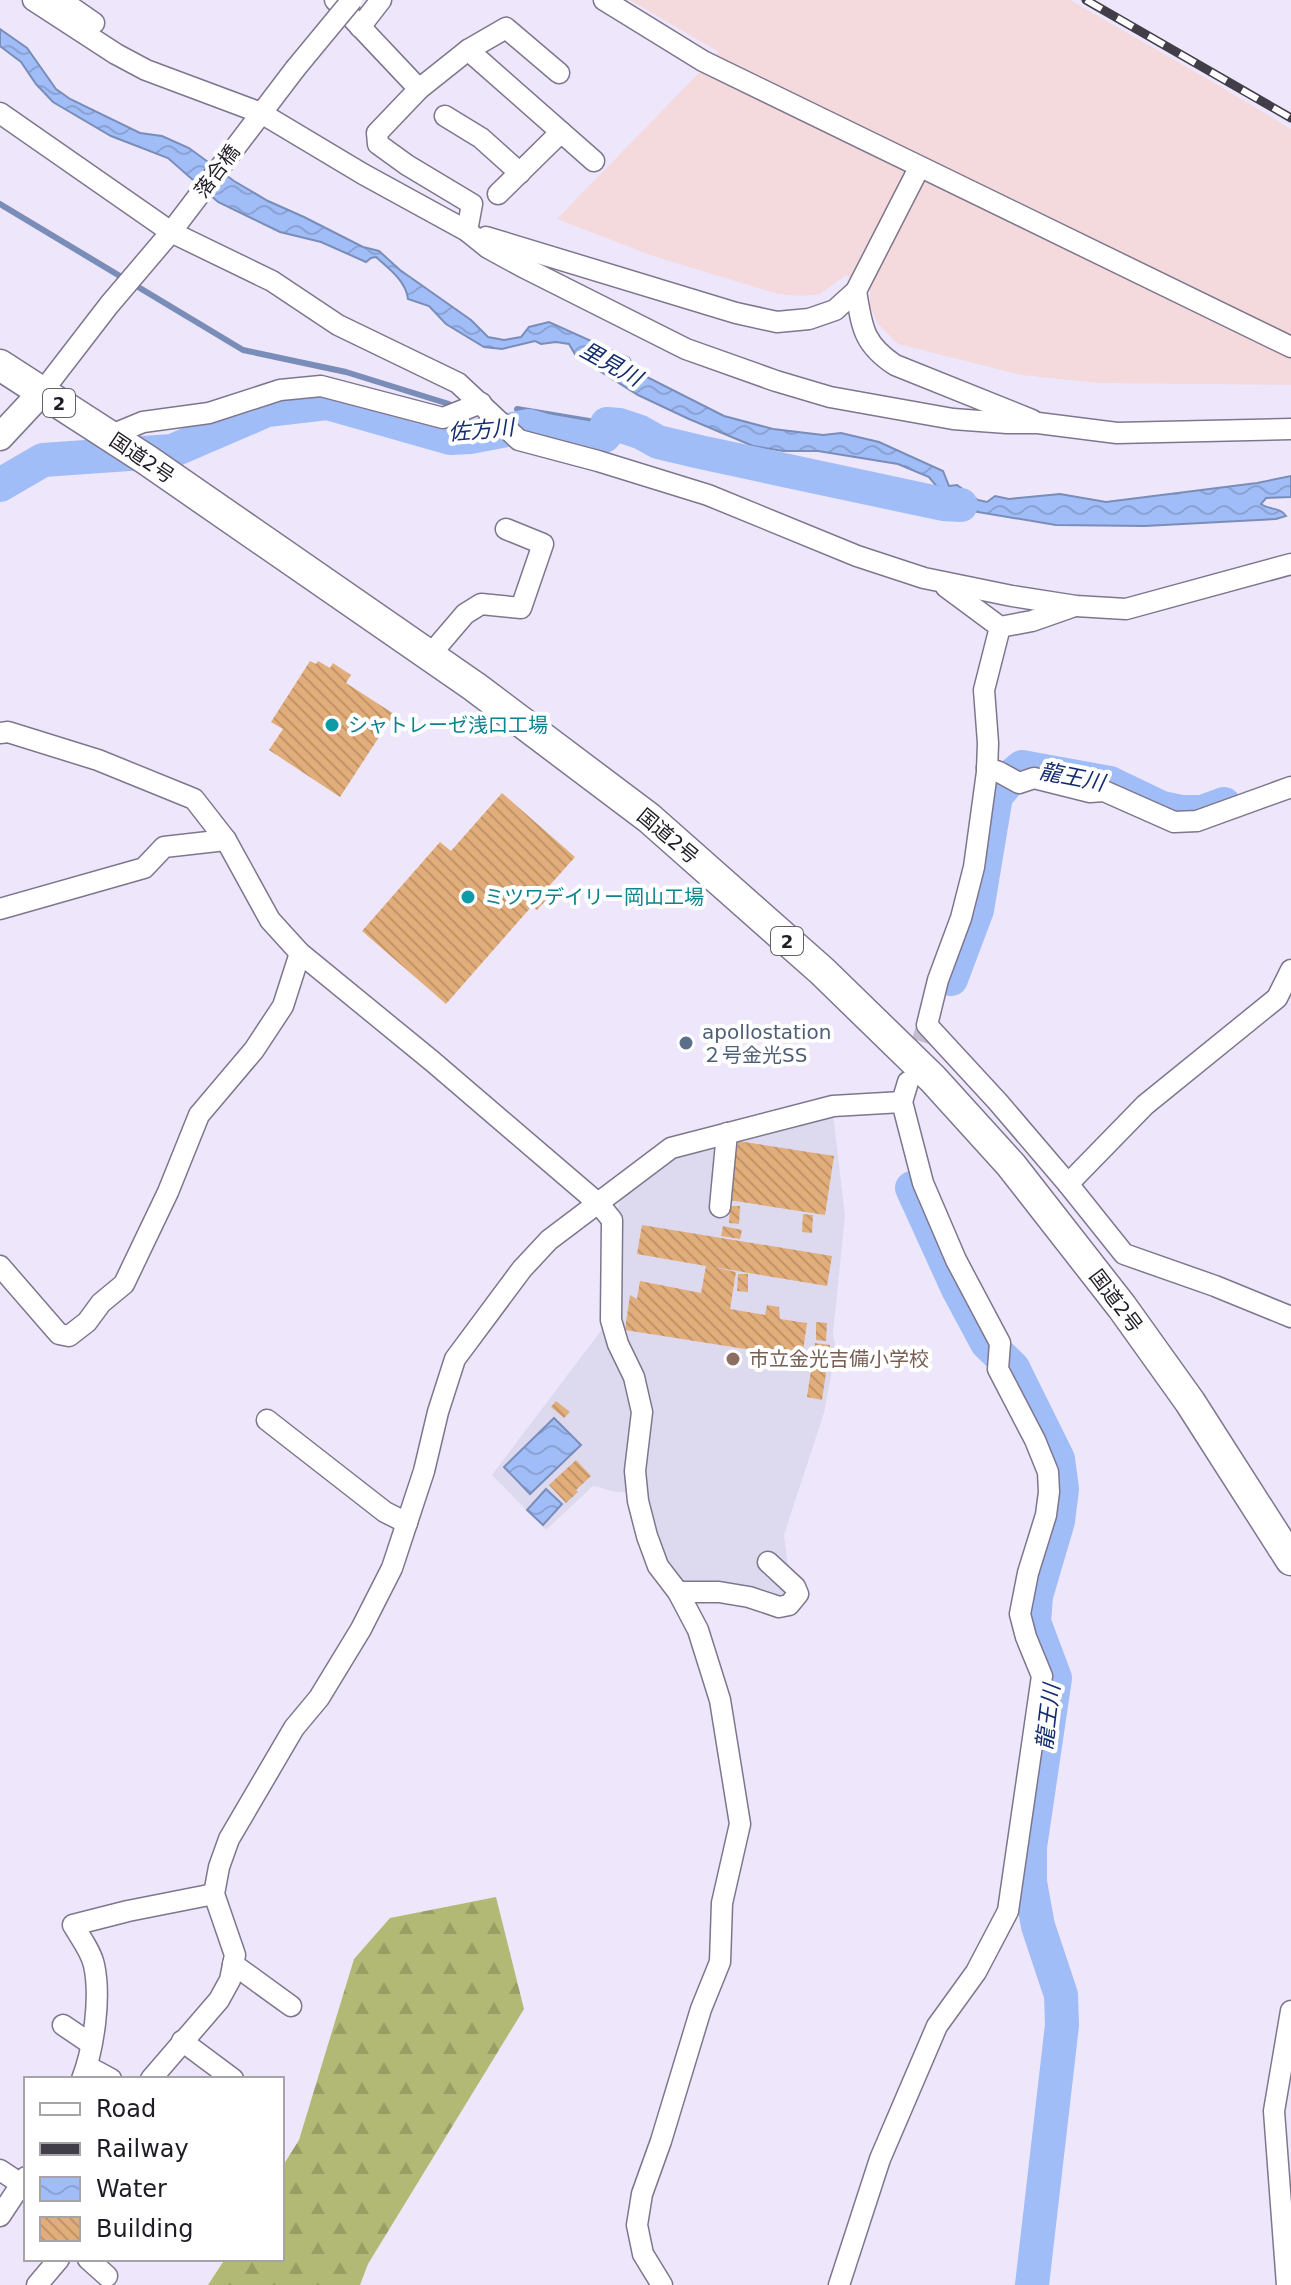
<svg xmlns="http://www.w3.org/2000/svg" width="1291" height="2285" font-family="'DejaVu Sans','Noto Sans JP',sans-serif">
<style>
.industrial{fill:#f4d9dd}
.education{fill:#dddaf0}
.forest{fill:url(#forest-firs)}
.water{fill:url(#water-waves);stroke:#7a8db9;stroke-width:2}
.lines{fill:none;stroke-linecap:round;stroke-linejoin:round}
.stream{stroke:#7a8db9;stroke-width:6}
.river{stroke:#a0bdf8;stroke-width:34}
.building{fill:url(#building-back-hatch)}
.minor-tunnel{stroke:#c5bed0;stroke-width:20;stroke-dasharray:20 10;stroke-linecap:butt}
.minor-casing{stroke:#7e768d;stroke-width:23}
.major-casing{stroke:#7e768d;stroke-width:29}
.highway-casing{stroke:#7e768d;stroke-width:33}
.minor{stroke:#fff;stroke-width:20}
.major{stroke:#fff;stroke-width:26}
.highway{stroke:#fff;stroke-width:30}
.rail-casing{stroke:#423e49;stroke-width:9}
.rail{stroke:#fff;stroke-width:6;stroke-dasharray:18;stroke-linecap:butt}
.minor-bridge-casing{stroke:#7e768d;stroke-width:23;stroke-linecap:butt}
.minor-bridge{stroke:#fff;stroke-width:20}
.culture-dot{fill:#0f9aa8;stroke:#fff;stroke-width:3}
.service-dot{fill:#5c6f8a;stroke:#fff;stroke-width:3}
.education-dot{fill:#8d6e63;stroke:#fff;stroke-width:3}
.labels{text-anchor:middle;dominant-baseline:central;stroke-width:8;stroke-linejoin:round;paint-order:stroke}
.shield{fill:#fff;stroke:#636066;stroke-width:2}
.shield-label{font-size:18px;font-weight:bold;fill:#201c25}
.street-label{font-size:20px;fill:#201c25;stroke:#fff}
.culture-label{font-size:20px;fill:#0d838f;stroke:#fff;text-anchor:start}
.service-label{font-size:20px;fill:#4e5e75;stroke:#fff;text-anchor:start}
.education-label{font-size:20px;fill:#785e54;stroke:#fff;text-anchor:start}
.water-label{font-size:22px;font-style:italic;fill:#122c6e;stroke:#fff}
</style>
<defs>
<pattern id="forest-firs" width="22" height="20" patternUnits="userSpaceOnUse" patternTransform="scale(2)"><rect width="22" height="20" fill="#b2b975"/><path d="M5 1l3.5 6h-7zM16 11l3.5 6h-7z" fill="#999e65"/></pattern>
<pattern id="water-waves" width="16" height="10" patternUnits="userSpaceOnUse" patternTransform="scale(2)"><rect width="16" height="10" fill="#a0bdf8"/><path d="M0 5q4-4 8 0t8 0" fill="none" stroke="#8aa2d4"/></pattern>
<pattern id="building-back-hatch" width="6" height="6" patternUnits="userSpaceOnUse" patternTransform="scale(2)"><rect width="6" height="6" fill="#e1ad7a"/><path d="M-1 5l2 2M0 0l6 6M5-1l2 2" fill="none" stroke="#c19469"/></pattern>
</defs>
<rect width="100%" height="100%" fill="#eee7fb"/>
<!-- industrial -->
<path class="industrial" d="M630,0H1070L1223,88L1291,129V385L1099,383L1021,375L898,344L878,324L870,306V287L846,275L820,294L801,296L778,294L653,256L557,219L719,52Z"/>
<!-- education -->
<g class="education">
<path d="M833,1113L845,1216L833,1334L836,1351L824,1413L784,1535L791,1589L785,1602L688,1584L665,1564L654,1538L640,1464L647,1433L617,1323L616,1213L621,1198L673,1156Z"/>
<path d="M606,1324L632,1402L633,1425L627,1458V1492H616L593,1486L546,1530L492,1475Z"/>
</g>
<!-- forest -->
<path class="forest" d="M496,1897L524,2009L368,2264L360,2285H208L225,2259H282V2167L299,2140L354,1959L390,1918Z"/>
<!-- water -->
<g class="water">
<path d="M0,29L27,48L56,89L70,99L140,133L162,136L189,148L234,181L268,201L304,217L363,247L379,251L400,270L471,320L488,337L504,340L521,337L529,327L549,322L629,358L637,372L724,416L773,429L823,435L841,433L879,442L943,471L949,486L957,485L978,500L987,502L995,496L1009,499L1060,494L1106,502L1257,483L1291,476V497L1266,498L1261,504C1269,510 1280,507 1286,516L1276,519L1145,526L1056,525L942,506L944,502L938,488L929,477L898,464L818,451H783L753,446L689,419L638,395L576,356L569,344L556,342L541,344L535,341L502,349L484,347L446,324L429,306L408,299C406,281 389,269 376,257L371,258L366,262L321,242L280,232L218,202L168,158L111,136L53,102L36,84L21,62L0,46Z"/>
<path d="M554,1418L581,1445L530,1494L504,1467Z"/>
<path d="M546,1489L562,1504L543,1525L527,1510Z"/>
</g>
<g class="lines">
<!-- stream -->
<g class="stream">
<path d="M0,204L243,350L346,372L449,404"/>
<path d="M517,409L607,424"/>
</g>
<!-- river -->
<g class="river">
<path d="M0,485L43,460L172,451L267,410L327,403L450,438L470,437L529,426L546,431L592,439L604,436L607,432V424L619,425L640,432L658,442L700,452L943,504L961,505"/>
<path d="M951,979L977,910L996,796L1016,772L1022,767L1110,783L1162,808L1181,812H1202L1224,804"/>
<path d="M912,1188L958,1289L987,1343L1013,1368L1058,1459L1062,1489L1058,1521L1036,1596L1034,1622L1055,1678L1030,1847V1882L1038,1926L1061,1995L1062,2025L1032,2285"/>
</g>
</g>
<!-- building -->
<g class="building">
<path d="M310,661L316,664L318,661L330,668L333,663L351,675L346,683L394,714L340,797L269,750L283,729L271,722Z"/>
<path d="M502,793L575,857L542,894L547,899L537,910L532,906L446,1004L362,931L440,842L451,851Z"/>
<path d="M738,1141L834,1156L825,1215L729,1200Z"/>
<path d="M730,1206H740L739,1224L729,1223Z"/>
<path d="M803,1214L813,1215L812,1233L802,1232Z"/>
<path d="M642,1225L832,1256L827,1286L713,1267L736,1272L730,1309L765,1315L767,1305L779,1307L780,1319L807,1323L802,1358L625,1330L630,1295L637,1299L640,1281L701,1293L706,1266L637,1254Z"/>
<path d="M723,1226L742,1230L740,1239L721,1236Z"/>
<path d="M738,1274H748V1292L737,1291Z"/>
<path d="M816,1322L827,1323L826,1341L816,1340Z"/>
<path d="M815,1343L830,1345L822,1400L807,1397Z"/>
<path d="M556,1401L570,1412L564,1418L551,1407Z"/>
<path d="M576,1460L591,1476L576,1490L578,1492L566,1503L549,1485Z"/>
</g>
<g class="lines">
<!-- minor-tunnel -->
<path class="minor-tunnel" d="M912,1070L927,1025"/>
<defs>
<g id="minor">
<path d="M33,0L116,54L146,70L261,113L363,174L467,231L488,248L521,266L686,349L776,381L830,397L953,419L1007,423H1038L1117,433L1291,429"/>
<path d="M61,0L94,23"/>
<path d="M335,0L419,89L377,133L378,144L407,165L472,204L467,231"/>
<path d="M604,0L703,61L1291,347"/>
<path d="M360,27L381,0"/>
<path d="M468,50L594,161"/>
<path d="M419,89L468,50L506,28L559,73"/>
<path d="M0,113L171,232L272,281L338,325L458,383L519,440L598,461L708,495L857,556L924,578L1012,596L1076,606L1126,609L1291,564"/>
<path d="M445,116L481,138L520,173"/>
<path d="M498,194L561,132"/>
<path d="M486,237L736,313L777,322L809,319L835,310L856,291L919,168"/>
<path d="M856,291C862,327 863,344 895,365L1032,420"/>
<path d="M42,392L109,305L171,232L295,69"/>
<path d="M109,436L143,422L209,413L280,390L321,386L443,418L481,403"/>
<path d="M946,587L1000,627"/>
<path d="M1072,607L1032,621L1000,627L984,690L988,743L987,772L974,867L961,918L938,980L927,1025L998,1102L1068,1184L1124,1254L1215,1286L1291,1317"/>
<path d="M430,655L465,614L481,604L521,608L543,544L506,529"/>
<path d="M0,733L8,732L98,760L194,799L226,840L270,920L300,953L432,1061L599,1204L612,1220L611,1320L618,1344L634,1377L642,1412L635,1471L638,1501L647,1536L658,1566L678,1592L698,1630L720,1700L740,1824L722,1903L720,1962L701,2009L661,2141L642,2194L637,2225L643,2254L662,2285"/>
<path d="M987,768L999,772L1019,783L1034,778L1090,792L1104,791L1174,822L1197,821L1291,787"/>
<path d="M0,909L144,868L164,847L226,840"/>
<path d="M1068,1184L1145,1105L1277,998L1291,970"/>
<path d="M720,1207L727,1133"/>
<path d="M0,1266L59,1334L69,1336L87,1322L101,1303L124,1284L168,1192L199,1115L254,1050L283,1006L300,953"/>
<path d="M267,1420L385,1512L407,1523"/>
<path d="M678,1592H719L749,1597L779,1607L789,1605L798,1594L795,1587L768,1562"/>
<path d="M233,1964L291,2006"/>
<path d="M63,2025L91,2044"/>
<path d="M182,2041L233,2079"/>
<path d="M87,2066L111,2079"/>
<path d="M82,2079C94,2048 101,1997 94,1965C91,1951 80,1937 73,1925L128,1911L214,1894"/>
<path d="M151,2079L219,2000L230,1980L235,1955L214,1894L219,1867L229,1839L294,1728L319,1698L361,1629L392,1568L424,1471L438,1412L455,1359L522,1269L549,1240L671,1148L833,1106L902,1102"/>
<path d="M0,2170L21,2184"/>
<path d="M0,2216L26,2177"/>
<path d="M88,2259L107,2276"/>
<path d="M37,2285L59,2259"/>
<path d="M839,2285L880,2159L937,2026L976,1972L1008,1911L1042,1676L1026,1637L1020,1614L1028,1573L1046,1515L1049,1492L1048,1472L1035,1440L998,1369L1000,1343L956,1260L923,1183L902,1102L908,1082"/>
<path d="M1287,2285L1274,2111L1291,2011"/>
</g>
<path id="major" d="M0,437L42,392"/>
<path id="highway" d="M0,365L147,460L475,687L649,818L822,971L933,1079L1011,1165L1122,1307L1190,1402L1291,1560"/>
</defs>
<!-- minor casing -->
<use href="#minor" class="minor-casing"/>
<!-- major casing -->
<use href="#major" class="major-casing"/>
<!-- highway casing -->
<use href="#highway" class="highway-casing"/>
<!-- minor -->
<use href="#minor" class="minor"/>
<!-- major -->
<use href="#major" class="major"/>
<!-- highway -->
<use href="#highway" class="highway"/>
<defs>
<path id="rail" d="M1086,0L1291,118"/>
</defs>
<!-- rail casing -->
<use href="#rail" class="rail-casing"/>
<!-- rail -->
<use href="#rail" class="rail"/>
<defs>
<path id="minor-bridge" d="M295,69L352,0"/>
</defs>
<!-- minor-bridge casing -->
<use href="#minor-bridge" class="minor-bridge-casing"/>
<!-- minor-bridge -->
<use href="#minor-bridge" class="minor-bridge"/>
</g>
<!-- markers -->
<g class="culture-dot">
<circle cx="332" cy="725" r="8"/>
<circle cx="468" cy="897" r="8"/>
</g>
<circle class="service-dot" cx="686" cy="1043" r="8"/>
<circle class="education-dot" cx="733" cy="1359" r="8"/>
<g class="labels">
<!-- shield labels -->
<g class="shield">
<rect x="43" y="389" width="32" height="28" rx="6"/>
<rect x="771" y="927" width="32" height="28" rx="6"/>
</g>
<g class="shield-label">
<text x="59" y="403">2</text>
<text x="787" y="941">2</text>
</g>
<!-- street labels -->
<g class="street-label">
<text transform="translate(217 171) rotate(-53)">落合橋</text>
<text transform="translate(142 458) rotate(34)">国道2号</text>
<text transform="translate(668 836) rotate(40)">国道2号</text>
<text transform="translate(1116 1301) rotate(53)">国道2号</text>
</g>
<!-- culture labels -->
<g class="culture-label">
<text x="348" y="725">シャトレーゼ浅口工場</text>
<text x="484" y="897">ミツワデイリー岡山工場</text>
</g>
<!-- service labels -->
<g class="service-label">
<text x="702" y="1032">apollostation<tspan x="702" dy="23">２号金光SS</tspan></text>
</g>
<!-- education labels -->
<g class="education-label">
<text x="749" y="1359">市立金光吉備小学校</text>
</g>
<!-- water labels -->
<g class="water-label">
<text transform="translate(611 364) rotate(29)">里見川</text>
<text transform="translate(481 430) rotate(-5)">佐方川</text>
<text transform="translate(1072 777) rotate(11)">龍王川</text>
<text transform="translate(1048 1717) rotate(-83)">龍王川</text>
</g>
</g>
<!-- legend -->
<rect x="24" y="2077" width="260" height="184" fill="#ffffff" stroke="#a6a4a8" stroke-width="2"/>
<rect x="40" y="2103" width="40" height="12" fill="#ffffff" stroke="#a6a4a8" stroke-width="2"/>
<text x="96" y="2117" font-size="24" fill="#201c25">Road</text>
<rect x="40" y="2143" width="40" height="12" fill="#423e49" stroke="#a6a4a8" stroke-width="2"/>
<text x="96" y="2157" font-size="24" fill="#201c25">Railway</text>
<rect x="40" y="2177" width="40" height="24" fill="url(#water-waves)" stroke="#a6a4a8" stroke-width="2"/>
<text x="96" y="2197" font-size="24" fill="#201c25">Water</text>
<rect x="40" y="2217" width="40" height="24" fill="url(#building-back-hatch)" stroke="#a6a4a8" stroke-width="2"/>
<text x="96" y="2237" font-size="24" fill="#201c25">Building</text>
</svg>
